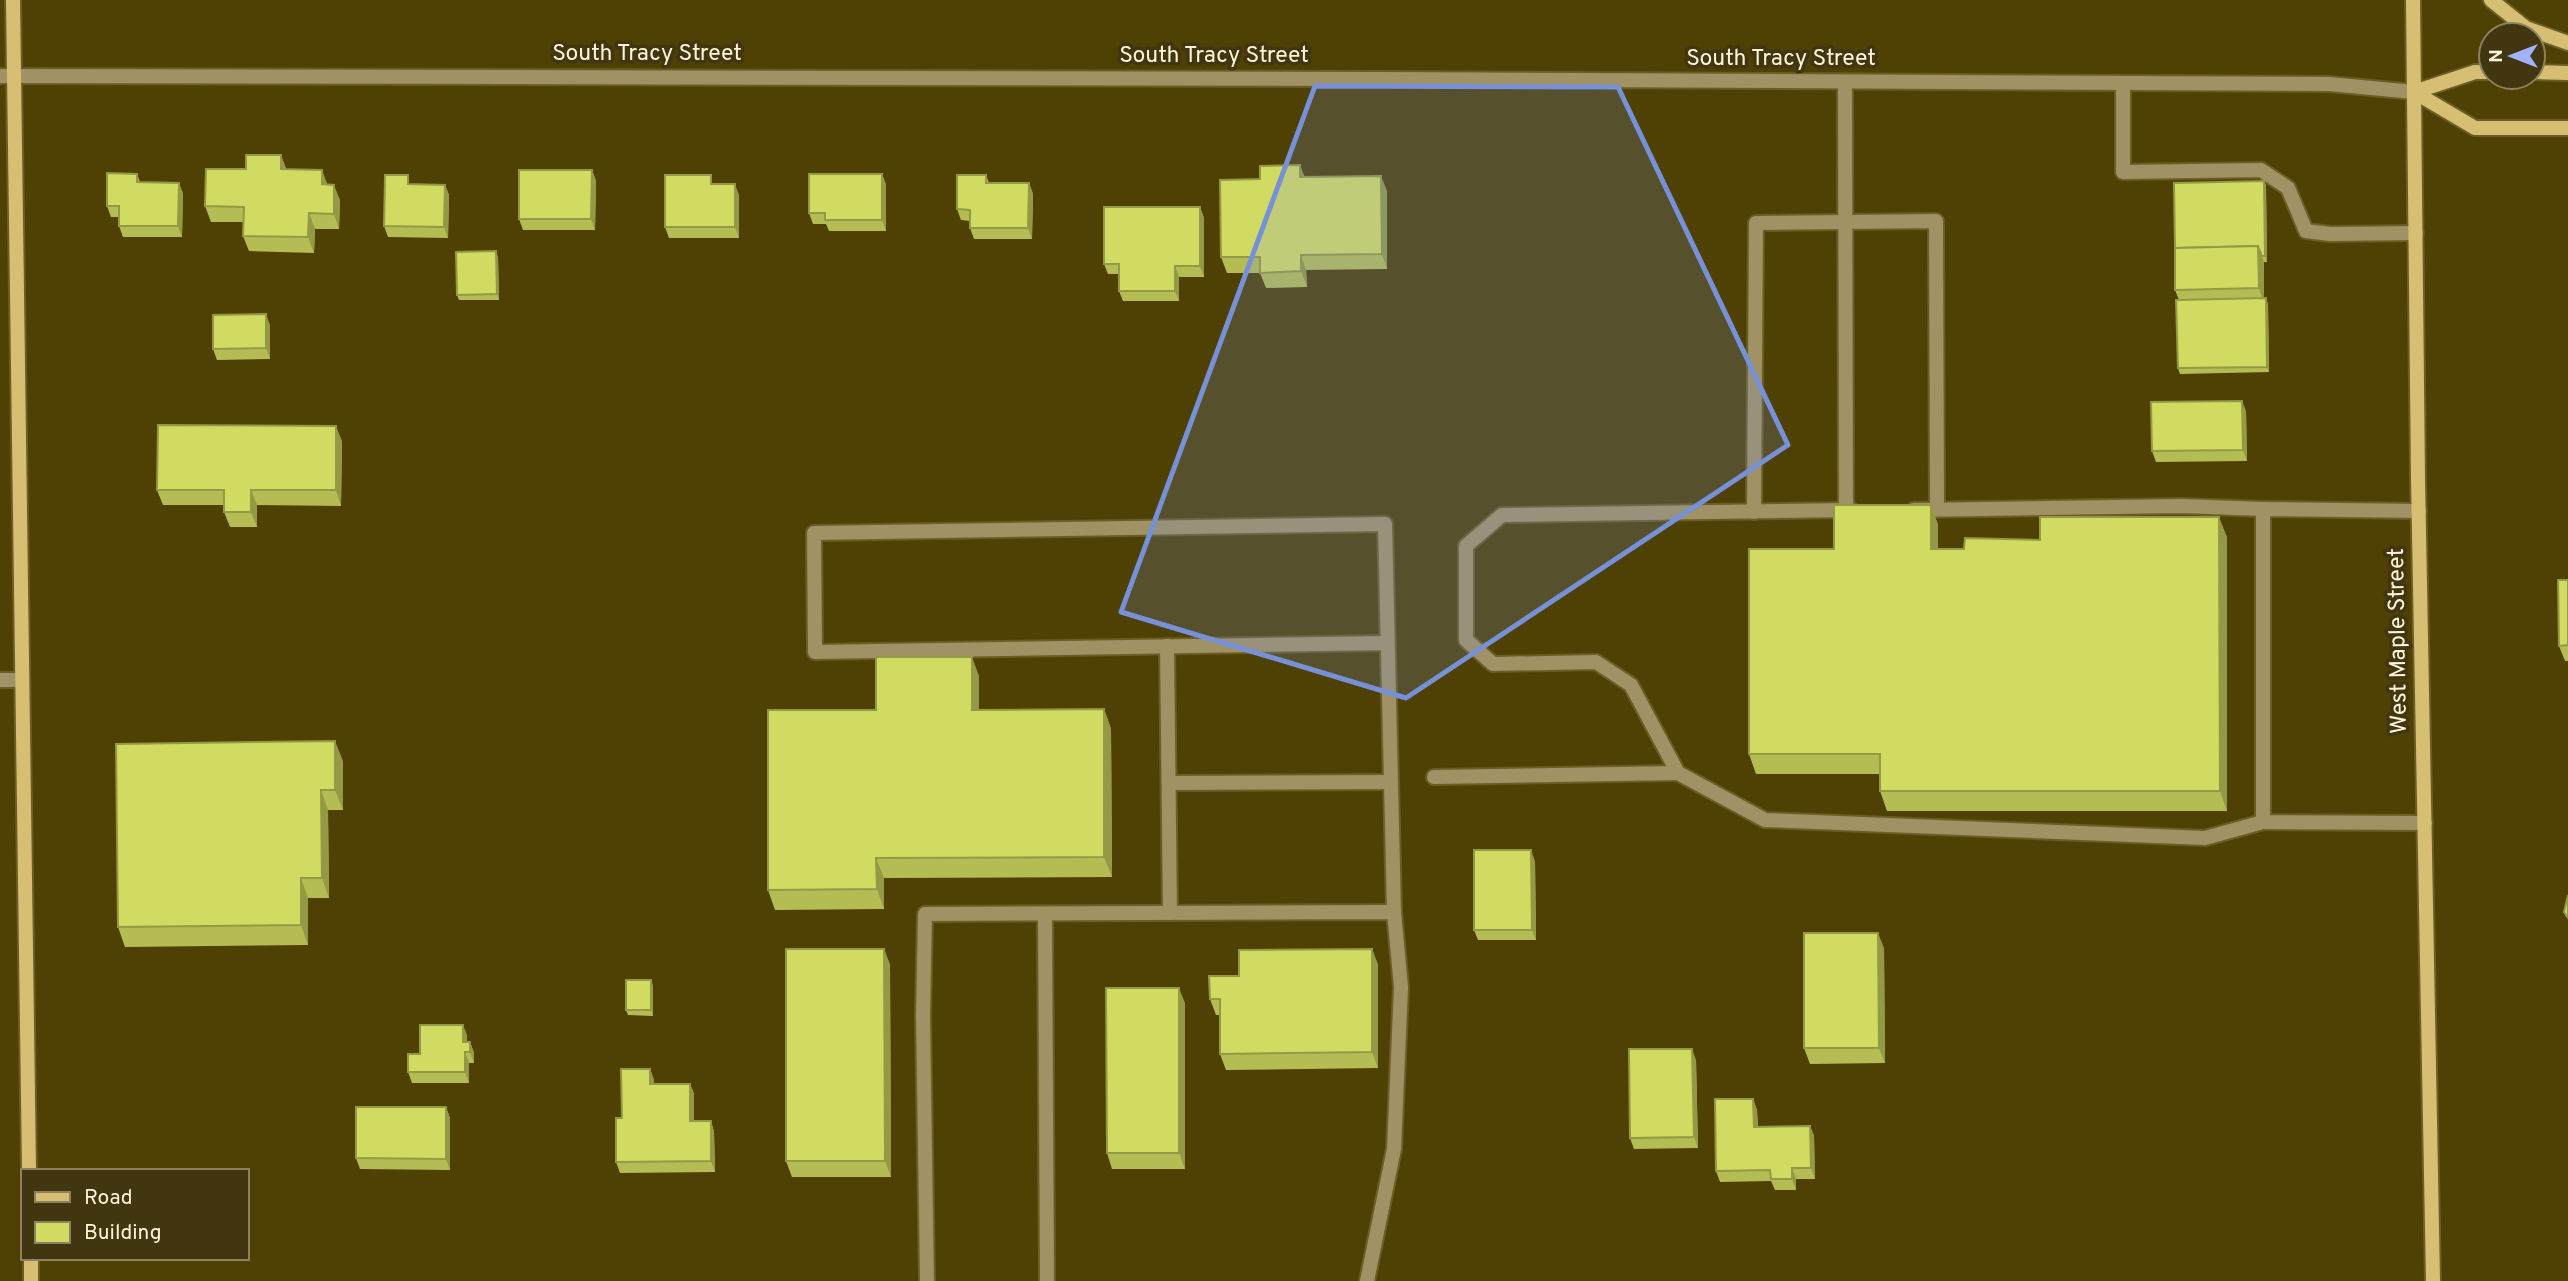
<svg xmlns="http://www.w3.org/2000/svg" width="2568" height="1281" font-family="Overpass,sans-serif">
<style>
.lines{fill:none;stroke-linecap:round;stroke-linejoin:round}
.lane-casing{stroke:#6b5d25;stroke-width:18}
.street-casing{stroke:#6b5d25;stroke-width:18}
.secondary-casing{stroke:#6b5d25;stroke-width:18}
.lane{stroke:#a09264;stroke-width:14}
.street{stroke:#a09264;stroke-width:14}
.secondary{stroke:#d6bf73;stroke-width:14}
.wall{fill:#b5bc53}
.shaded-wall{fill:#939944}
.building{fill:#d2db61;stroke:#939944;stroke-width:2}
.marked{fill:#7791d8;fill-opacity:0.2;stroke:#7791d8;stroke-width:5;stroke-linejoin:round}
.labels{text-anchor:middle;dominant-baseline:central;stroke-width:7;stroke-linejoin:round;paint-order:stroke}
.street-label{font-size:23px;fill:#fdf5d9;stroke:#413610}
</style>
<rect width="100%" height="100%" fill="#4f4003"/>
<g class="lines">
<defs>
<g id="lane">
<path d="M1845,82L1846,511"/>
<path d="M2123,84V172L2261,170L2288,188L2306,231L2330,234L2416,233"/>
<path d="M1851,510L1502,515L1466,546V640L1493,664L1596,662L1631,685L1678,773L1765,820L2205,838L2263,822"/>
<path d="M1914,510L2181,506L2263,509"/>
<path d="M2419,511L2263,509V822L2425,823"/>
<path d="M1754,512L1756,223L1936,221L1937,509"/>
<path d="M1387,643L815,652L814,533L1385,524L1394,912"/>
<path d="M1167,646L1170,913"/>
<path d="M1434,777L1678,773"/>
<path d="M1169,783L1391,782"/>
<path d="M1045,914L1047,1281"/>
<path d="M927,1281L923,1016L925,914L1394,912L1401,987L1394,1149L1367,1281"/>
</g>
<g id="street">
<path d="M0,76L1379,79L2329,84L2414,92"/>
<path d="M0,680H22"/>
</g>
<g id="secondary">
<path d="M13,0L29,1171"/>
<path d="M2413,0L2418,479L2433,1281"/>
<path d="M2491,0L2526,28L2568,43"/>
<path d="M2533,72L2568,73"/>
<path d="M2414,92L2475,128H2568"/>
<path d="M2414,92L2475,72H2491"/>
<path d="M31,1258V1281"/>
</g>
</defs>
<!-- lane casing -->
<use href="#lane" class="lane-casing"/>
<!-- street casing -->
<use href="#street" class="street-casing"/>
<!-- secondary casing -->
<use href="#secondary" class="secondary-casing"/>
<!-- lane -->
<use href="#lane" class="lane"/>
<!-- street -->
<use href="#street" class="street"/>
<!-- secondary -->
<use href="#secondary" class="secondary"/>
</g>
<!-- wall -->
<g class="wall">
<path d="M281,155L286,169L327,184L340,200L339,229H315L314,253L249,251L243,236L244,222H211L205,206L246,169Z"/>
<path d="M592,170L596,181L595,230H523L519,219Z"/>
<path d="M137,174L140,182L183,193L182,237H123L119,226V217H111L107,206Z"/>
<path d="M882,174L886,185V231H829L826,224H813L809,213Z"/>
<path d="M986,175L989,183H1029L1033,194L1032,239H974L970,228V221L961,220L957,209Z"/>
<path d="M1305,177L1387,191V269L1306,270L1307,287L1266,288L1260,273H1227L1221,257L1260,179Z"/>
<path d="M2264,181L2266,186L2267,262H2264V298L2268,304L2269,372L2180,374L2178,368L2179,300L2175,290Z"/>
<path d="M411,184L445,185L449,195L448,238L388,237L384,226Z"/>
<path d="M714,184L739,195V238H669L665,227Z"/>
<path d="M1200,207L1204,218V277H1179V301H1123L1119,291V274H1108L1104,264Z"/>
<path d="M498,257L499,300H459L457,295Z"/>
<path d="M270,325V359L217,360L213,349Z"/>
<path d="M2246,411L2247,461L2156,462L2152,451Z"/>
<path d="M342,441L341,506L257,505V527H230L224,512V505H163L157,490Z"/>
<path d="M1931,505L1938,525V549H1964L2040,540L2227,537V811H1887L1880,791V774H1756L1749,754L1834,549Z"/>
<path d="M2568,580V661H2565L2559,646Z"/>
<path d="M979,676V710L1104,709L1111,729L1112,877L884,878V909L775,910L768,890L876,710Z"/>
<path d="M343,761V810H328L329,898H308V945L125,947L118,927Z"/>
<path d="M1535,861L1536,940H1478L1474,930Z"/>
<path d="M1884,948L1885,1063L1810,1064L1804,1048Z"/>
<path d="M884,949L890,965L891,1177H792L786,1161Z"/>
<path d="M1372,949L1378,965V1068L1226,1070L1220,1054V1015H1216L1210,999L1239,976Z"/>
<path d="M653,985V1016L628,1015L626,1010Z"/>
<path d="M1185,1003V1169H1112L1107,1153Z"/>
<path d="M467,1035V1042H470L474,1053V1063H469V1083H412L408,1072L420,1054Z"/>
<path d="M1696,1060L1698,1148L1634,1149L1630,1138Z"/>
<path d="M650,1069L654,1080V1084H690L694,1094V1121H711L714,1132L715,1172L620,1173L616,1162L622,1118Z"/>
<path d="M1753,1099L1757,1110L1758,1127L1810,1126L1814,1136L1815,1179H1796V1190H1775L1771,1181L1720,1182L1716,1171Z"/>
<path d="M446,1107L450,1118V1170L360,1169L356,1158Z"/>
</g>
<!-- shaded-wall -->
<g class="shaded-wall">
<path d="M281,155L287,171L281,169Z"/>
<path d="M1300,165L1306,180L1300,177Z"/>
<path d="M322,170L328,186L322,184Z"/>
<path d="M592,170L596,181L595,230L591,219Z"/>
<path d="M882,174L886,185V231L882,220Z"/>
<path d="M1381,176L1387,191V269L1382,254Z"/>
<path d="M2264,181L2266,186L2267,262L2265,256Z"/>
<path d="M179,183L183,193L182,237L178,226Z"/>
<path d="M1029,183L1033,194L1032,239L1028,228Z"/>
<path d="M735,184L739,195V238L735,227Z"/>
<path d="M334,185L340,200L339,229L334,214Z"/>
<path d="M445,185L449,195L448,238L444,227Z"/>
<path d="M1200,207L1204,218V277L1200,266Z"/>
<path d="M309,213L315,229L314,253L308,237Z"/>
<path d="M2258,246L2264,262V304L2259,288Z"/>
<path d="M496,251L498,257L499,300L497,294Z"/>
<path d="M1301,255L1306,270L1307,287L1301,271Z"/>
<path d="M1175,266L1179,277V301L1175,291Z"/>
<path d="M2266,298L2268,304L2269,372L2267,367Z"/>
<path d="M266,314L270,325V359L266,348Z"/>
<path d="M2242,401L2246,411L2247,461L2243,450Z"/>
<path d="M336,426L342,441L341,506L336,490Z"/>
<path d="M251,490L257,505V527L251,512Z"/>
<path d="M1931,505L1938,525V568L1931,549Z"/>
<path d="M2219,517L2227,537V811L2220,791Z"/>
<path d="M972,657L979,676V730L972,710Z"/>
<path d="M1104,709L1111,729L1112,877L1104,857Z"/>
<path d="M335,741L343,761V810L335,790Z"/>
<path d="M321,790L328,810L329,898L322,878Z"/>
<path d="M1531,850L1535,861L1536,940L1532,930Z"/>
<path d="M876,858L884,878V909L877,889Z"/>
<path d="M301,878L308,898V945L301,925Z"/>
<path d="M1878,933L1884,948L1885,1063L1879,1048Z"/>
<path d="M884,949L890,965L891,1177L885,1161Z"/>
<path d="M1372,949L1378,965V1068L1372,1052Z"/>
<path d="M651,980L653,985V1016L651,1010Z"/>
<path d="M1179,988L1185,1003V1169L1179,1153Z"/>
<path d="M463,1025L467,1035V1053L463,1042Z"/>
<path d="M470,1042L474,1053V1063L470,1052Z"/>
<path d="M1692,1049L1696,1060L1698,1148L1694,1137Z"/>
<path d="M465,1052L469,1063V1083L465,1072Z"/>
<path d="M650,1069L654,1080V1095L650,1084Z"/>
<path d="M690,1084L694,1094V1132L690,1121Z"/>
<path d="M1753,1099L1757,1110L1758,1138L1754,1127Z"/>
<path d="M446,1107L450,1118V1170L446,1159Z"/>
<path d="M711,1121L714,1132L715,1172L711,1161Z"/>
<path d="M1810,1126L1814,1136L1815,1179L1811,1168Z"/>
<path d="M1792,1168L1796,1179V1190L1792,1179Z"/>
</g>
<!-- building -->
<g class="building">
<path d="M246,155H281V169L322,170V184L334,185V214L309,213L308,237L243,236L244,207L205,206L206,169H246Z"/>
<path d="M1300,165V177L1381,176L1382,254L1301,255V271L1260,273V257H1221L1220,180L1260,179V166Z"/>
<path d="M519,170H592L591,219H519Z"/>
<path d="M107,173L137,174V182L179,183L178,226H119V206H107Z"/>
<path d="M809,174H882V220H825V213H809Z"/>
<path d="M385,175H408V184L445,185L444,227L384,226Z"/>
<path d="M665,175H711V184H735V227H665Z"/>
<path d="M957,175H986V183H1029L1028,228H970V210L957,209Z"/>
<path d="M2264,181L2265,256H2262L2258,246L2175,248L2174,183Z"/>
<path d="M1104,207H1200V266H1175V291H1119V264H1104Z"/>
<path d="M2258,246L2259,288L2175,290V248Z"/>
<path d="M496,251L497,294L457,295L456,252Z"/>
<path d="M2266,298L2267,367L2178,368L2176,300Z"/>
<path d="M266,314V348L213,349V315Z"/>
<path d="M2242,401L2243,450L2152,451L2151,402Z"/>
<path d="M158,425L336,426V490H251V512H224V490H157Z"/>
<path d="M1834,505H1931V549H1964L1965,538L2040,540V517H2219L2220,791H1880V754H1749V549H1834Z"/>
<path d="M2558,580H2568V645L2559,646Z"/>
<path d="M876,657H972V710L1104,709V857L876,858L877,889L768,890V710H876Z"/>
<path d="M335,741V790H321L322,878H301V925L118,927L116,744Z"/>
<path d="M1474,850H1531L1532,930H1474Z"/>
<path d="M2568,895V918L2564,912Z"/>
<path d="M1804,933H1878L1879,1048H1804Z"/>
<path d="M786,949H884L885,1161H786Z"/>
<path d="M1372,949V1052L1220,1054V999H1210L1209,976H1239V950Z"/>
<rect x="626" y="980" width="25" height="30"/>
<path d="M1106,988H1179V1153H1107Z"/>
<path d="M420,1025H463V1042H470V1052H465V1072H408V1054H420Z"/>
<path d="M1629,1049H1692L1694,1137L1630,1138Z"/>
<path d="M621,1069H650V1084H690V1121H711V1161L616,1162V1118H622Z"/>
<path d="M1715,1099H1753L1754,1127L1810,1126L1811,1168H1792V1179H1771L1770,1170L1716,1171Z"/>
<path d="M356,1107H446V1159L356,1158Z"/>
</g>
<!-- marked area -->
<path class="marked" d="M1315,86L1618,87L1788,445L1406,698L1121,612Z"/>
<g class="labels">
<!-- street labels -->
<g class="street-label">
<text x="647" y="54">South Tracy Street</text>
<text x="1214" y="56">South Tracy Street</text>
<text x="1781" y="59">South Tracy Street</text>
<text transform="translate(2399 641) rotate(-91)">West Maple Street</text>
</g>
</g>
<!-- legend -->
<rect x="21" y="1169" width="228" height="91" fill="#413610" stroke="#8c8260" stroke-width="2"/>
<rect x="35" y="1192" width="35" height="10" fill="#d6bf73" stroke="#8c8260" stroke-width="2"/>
<text x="84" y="1204" font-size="21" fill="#fdf5d9">Road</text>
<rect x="35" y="1222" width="35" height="21" fill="#d2db61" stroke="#8c8260" stroke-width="2"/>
<text x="84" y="1239" font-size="21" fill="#fdf5d9">Building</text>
<!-- north arrow -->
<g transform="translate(2512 56) rotate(270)"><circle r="33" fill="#413610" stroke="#8c8260" stroke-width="2"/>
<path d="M0-5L12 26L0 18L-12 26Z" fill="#a1b3fd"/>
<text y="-10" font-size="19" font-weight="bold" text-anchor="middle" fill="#fdf5d9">N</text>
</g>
</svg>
